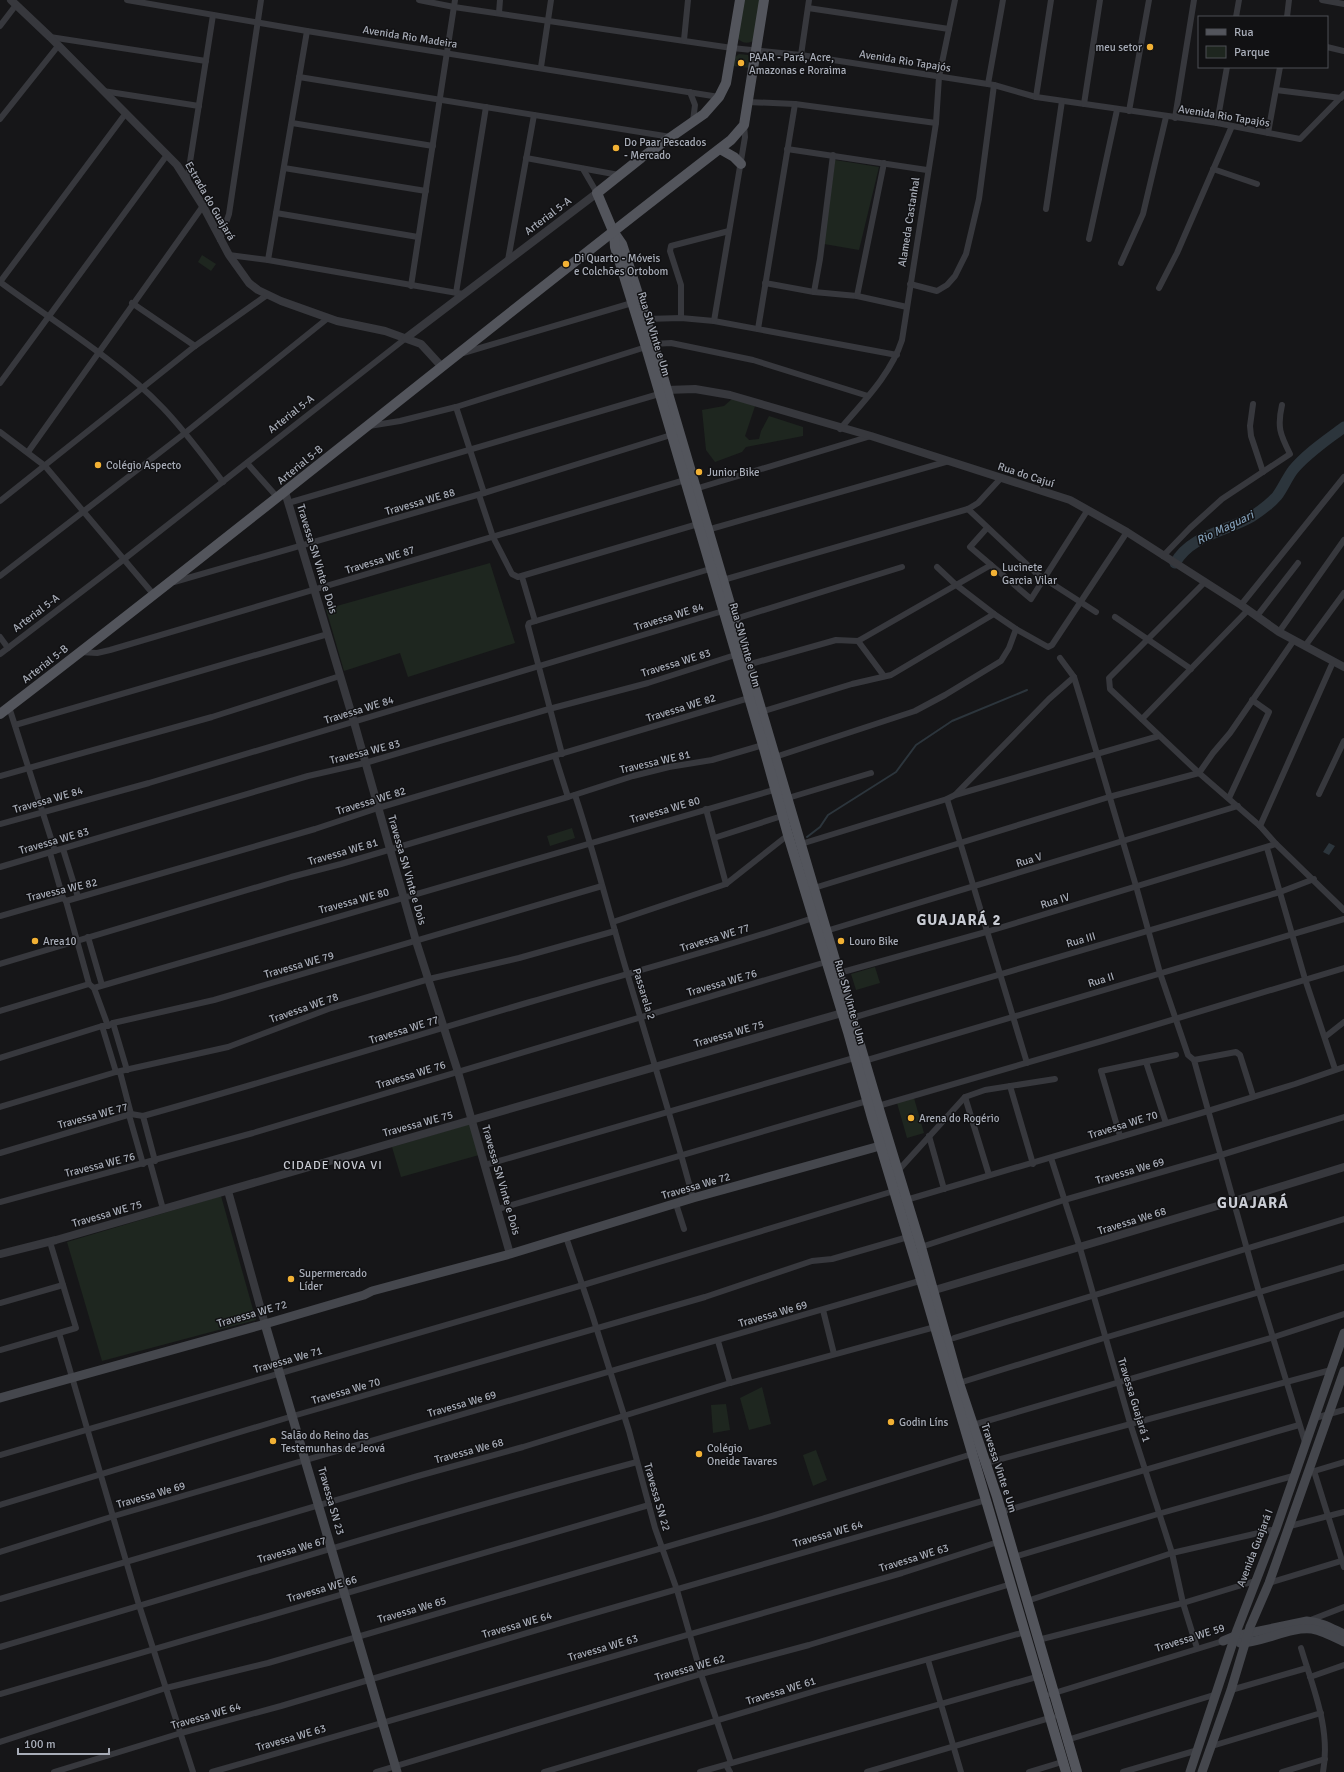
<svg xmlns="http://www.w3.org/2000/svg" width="1344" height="1772" font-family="Signika,sans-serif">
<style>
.green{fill:#1e261f}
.water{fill:#2c353c}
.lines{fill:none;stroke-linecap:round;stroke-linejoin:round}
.stream{stroke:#2c353c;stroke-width:2}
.river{stroke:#2c353c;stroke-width:11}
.minor{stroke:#37383d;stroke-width:6}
.tertiary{stroke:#37383d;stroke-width:8}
.secondary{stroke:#45474d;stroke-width:9}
.primary{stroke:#53555c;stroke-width:10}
.poi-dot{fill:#f2b134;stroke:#111113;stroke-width:1.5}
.labels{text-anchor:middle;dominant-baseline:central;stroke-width:3;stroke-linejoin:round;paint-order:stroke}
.street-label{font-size:11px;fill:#a8adb8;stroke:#111113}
.poi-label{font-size:11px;fill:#a8adb8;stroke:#111113;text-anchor:start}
.water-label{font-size:12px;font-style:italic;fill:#7f9bb3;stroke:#111113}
.neighbourhood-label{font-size:12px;letter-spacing:1px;fill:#c9ccd4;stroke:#111113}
.district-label{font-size:15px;font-weight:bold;letter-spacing:1px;fill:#c9ccd4;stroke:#111113}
</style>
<rect width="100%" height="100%" fill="#161618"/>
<!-- green -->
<g class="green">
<path d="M740,0H764L757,39C747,45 741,44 734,34Z"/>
<path d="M739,54L748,55L750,59L749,68L733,66L735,57Z"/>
<path d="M835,160L879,167L859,250L824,244Z"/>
<path d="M202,255L216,264L211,271L198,262Z"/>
<path d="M733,398L755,406L745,436L749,440L759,439L761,431L769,416L803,427V436L746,447L742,452L715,462L706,450L702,410L724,406Z"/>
<path d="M490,563L515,643L408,677L400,653L344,671L326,609Z"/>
<path d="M572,828L575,838L550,846L547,836Z"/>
<path d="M875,967L880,983L856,990L851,974Z"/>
<path d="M914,1098L924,1133L907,1138L897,1103Z"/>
<path d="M470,1124L479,1155L401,1177L392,1147Z"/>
<path d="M221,1196L256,1320L102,1361L67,1242Z"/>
<path d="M762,1387L771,1424L749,1430L740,1398Z"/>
<path d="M726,1404L730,1430L713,1433L711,1405Z"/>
<path d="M816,1450L827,1480L813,1486L803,1455Z"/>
</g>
<!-- water -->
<path class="water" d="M1329,843L1335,846L1329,855L1323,852Z"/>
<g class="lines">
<!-- stream -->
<path class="stream" d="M807,837L820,827L828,815L896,772L916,745L952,721L1027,690"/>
<!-- river -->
<path class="river" d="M1175,563C1191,535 1225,532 1251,517C1259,512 1271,503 1277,496C1283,488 1287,478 1293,470C1307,453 1327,440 1344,427"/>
<!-- minor -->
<g class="minor">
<path d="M127,0L307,31L719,97"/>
<path d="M419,0L454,7L732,48L801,55L994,85L1036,97L1217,123L1300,139L1344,94"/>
<path d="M1322,0L1344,4"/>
<path d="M808,8L949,29"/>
<path d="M499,13L500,0"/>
<path d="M1236,17L1239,0"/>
<path d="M1287,17L1289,0"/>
<path d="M0,26L16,5"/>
<path d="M50,37L206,61"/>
<path d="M684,40L688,0"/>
<path d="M1327,47L1344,51"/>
<path d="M801,55L809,0"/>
<path d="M541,67L551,0"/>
<path d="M299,77L671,137"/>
<path d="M988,84L1003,0"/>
<path d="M1276,90L1341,98"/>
<path d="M103,91L199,106"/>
<path d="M690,92L695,105L693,121"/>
<path d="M1036,97L1051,0"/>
<path d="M748,102L795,104L936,123"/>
<path d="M1084,104L1100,0"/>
<path d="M1129,111L1149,0"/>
<path d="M1175,118L1194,0"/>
<path d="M0,119L58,46"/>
<path d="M292,123L433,146"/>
<path d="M1217,123L1227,67"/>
<path d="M1268,133L1280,67"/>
<path d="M787,149L927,170"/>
<path d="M526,158L619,175"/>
<path d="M284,168L426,191"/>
<path d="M583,169L597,193"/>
<path d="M1213,169L1257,184"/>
<path d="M187,181L213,15"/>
<path d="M1046,209L1062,101"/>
<path d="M276,213L418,237"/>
<path d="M1089,239L1117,110"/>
<path d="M220,240L229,214L261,0"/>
<path d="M229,255L268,260L463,294"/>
<path d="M268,260L307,31"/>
<path d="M508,260L534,115"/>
<path d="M1121,263L1143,214L1166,117"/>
<path d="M0,282C54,322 117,360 163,408C185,431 204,457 223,482"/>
<path d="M0,282L126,113"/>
<path d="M765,283L814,292L857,296L907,307"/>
<path d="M910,284L937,291L947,285L955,276L966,254L979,199L994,85"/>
<path d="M411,286L455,0"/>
<path d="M1159,288L1177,253L1232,126"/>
<path d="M814,292L820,259L833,155"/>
<path d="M456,293L486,107"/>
<path d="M857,296L884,163"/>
<path d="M132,303L195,346"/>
<path d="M681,318V285L670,251L671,246L729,231"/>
<path d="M646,319L681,318L714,321L897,355"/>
<path d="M714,321L745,137L744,125"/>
<path d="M758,329L795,104"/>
<path d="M653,344L671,343L753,360L868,396"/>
<path d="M463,353L632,303"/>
<path d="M0,383L167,155"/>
<path d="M1253,404L1250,426L1251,436L1263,472"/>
<path d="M456,407L484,493"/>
<path d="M369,426L400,421L456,407L646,347"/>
<path d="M840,429C864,401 891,374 902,340L936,123L939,77L955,0"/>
<path d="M0,432L45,466L154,595"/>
<path d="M28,452L203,206"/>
<path d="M247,463L278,498"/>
<path d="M695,489L871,436"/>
<path d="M479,495L493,537L512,574L518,577L698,524"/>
<path d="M0,501L195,346L267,295"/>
<path d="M288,503L659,394"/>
<path d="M968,509L1037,574L1096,612"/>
<path d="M987,528L970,547L1031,599L1087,511"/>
<path d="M707,530L949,461"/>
<path d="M1163,556L1190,528L1222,499L1290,454C1280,434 1277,427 1282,405"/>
<path d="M937,567L955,584L994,614L1016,629L1048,647L1052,645L1127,532"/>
<path d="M0,576L185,433L328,318"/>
<path d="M522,577L535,621"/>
<path d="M723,580L968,509L978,503L1001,478"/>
<path d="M174,582L484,493L671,435"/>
<path d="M1205,582L1109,678L1110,689L1199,773L1260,826L1276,844L1344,910"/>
<path d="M1241,605L1344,477"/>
<path d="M1257,616L1298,563"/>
<path d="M1115,617L1191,669"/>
<path d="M735,619L902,567"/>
<path d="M1279,632L1344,540"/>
<path d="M0,637L8,648"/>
<path d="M858,641L884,676"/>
<path d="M1305,646L1344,593"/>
<path d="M80,652L97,653L110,650L685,480"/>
<path d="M0,654L123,560L406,338"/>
<path d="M1060,658L1074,677L1082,703L1136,886L1160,973L1188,1055L1194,1060L1259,1292L1305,1442"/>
<path d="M747,665L836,640L858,641L991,565"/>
<path d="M9,707L55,851"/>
<path d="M761,712L852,684L891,675L994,614"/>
<path d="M1142,719L1248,610"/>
<path d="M15,725L328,634"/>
<path d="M562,754L528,626L529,623L710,569"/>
<path d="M555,756L568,797"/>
<path d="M775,757L915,711L945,695L1001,661L1009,648L1016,629"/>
<path d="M0,776L212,717L340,676"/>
<path d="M956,794L1049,699L1074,677"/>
<path d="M1319,794L1344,741"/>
<path d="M575,795C595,855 610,916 628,976C650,1050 673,1123 693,1198"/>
<path d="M788,798L871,773"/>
<path d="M1229,798L1269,712L1252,700"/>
<path d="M947,799L1027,1063"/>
<path d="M706,809L726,884"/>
<path d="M0,824L149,783L723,611"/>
<path d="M1260,826L1333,662"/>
<path d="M714,838L785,815"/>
<path d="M801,844L947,799L955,795L1159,736"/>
<path d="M1267,848L1305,979L1335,1069"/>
<path d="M63,849L78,897"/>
<path d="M50,853L63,898"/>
<path d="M0,867L308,776L365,763L549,709L648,683L735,655"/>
<path d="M814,888L1109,797L1199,773L1213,753L1230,733L1294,640"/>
<path d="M66,901L89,984"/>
<path d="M0,916L63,898L66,901L315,829L378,808L749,698"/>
<path d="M613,922L726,884L788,835"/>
<path d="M826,931L1238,806"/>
<path d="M88,937L102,985"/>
<path d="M0,964L291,877L341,864L568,797L633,776L669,767L712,760L763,745"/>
<path d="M839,973L986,932L1276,844"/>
<path d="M94,988L108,1026"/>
<path d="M0,1011L89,984L94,988L777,789"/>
<path d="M852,1018L1280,892L1314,879"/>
<path d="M113,1023L127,1070"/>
<path d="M102,1026L116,1072"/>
<path d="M1325,1037L1344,1022"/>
<path d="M0,1058L102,1026H108L113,1023L214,1000L602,886"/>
<path d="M1194,1060L1236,1052L1240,1055L1253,1096"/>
<path d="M864,1061L1344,919"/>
<path d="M1146,1062L1166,1123"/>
<path d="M120,1072L131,1114"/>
<path d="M1010,1086L1033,1164"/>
<path d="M965,1097L989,1175"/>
<path d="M878,1106L1102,1041L1344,968"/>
<path d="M0,1107L116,1072L228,1047L331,1008L429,979L519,958L615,931"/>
<path d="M129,1115L143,1164"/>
<path d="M143,1116L155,1161"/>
<path d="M929,1136L944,1189"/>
<path d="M1120,1136L1101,1071L1176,1055"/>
<path d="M0,1153L131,1114L143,1116C272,1080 401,1040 530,1002C625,974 720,949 813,918"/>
<path d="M1051,1158L1080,1248L1130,1423L1172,1553L1183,1603L1197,1648"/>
<path d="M150,1162L163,1209"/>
<path d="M485,1165L854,1058"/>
<path d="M896,1173L965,1097L985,1090L1055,1079"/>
<path d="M906,1200L1208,1111L1295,1084L1344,1067"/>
<path d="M0,1202L253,1133L826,962"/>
<path d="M676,1204L684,1229"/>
<path d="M498,1209L867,1101"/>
<path d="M566,1237L591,1311L629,1431L655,1528L677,1590L701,1674L731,1763"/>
<path d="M921,1247L1064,1200L1221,1155L1344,1117"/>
<path d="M0,1303L63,1285"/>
<path d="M823,1310L834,1354"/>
<path d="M59,1333L139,1605L193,1772"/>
<path d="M954,1338L1344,1219"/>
<path d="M718,1341L730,1383"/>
<path d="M0,1350L76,1328L50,1242"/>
<path d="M959,1383L1104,1338L1344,1267"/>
<path d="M1315,1418L1344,1410"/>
<path d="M973,1425L1274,1337L1344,1314"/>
<path d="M0,1455L583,1285L894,1191"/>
<path d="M986,1463L1331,1370"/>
<path d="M1314,1471L1344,1567"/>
<path d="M1311,1472L1344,1462"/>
<path d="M0,1505L293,1416L705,1297L812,1261L832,1259L908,1237"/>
<path d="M1001,1512L1299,1425"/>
<path d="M1290,1526L1344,1512"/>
<path d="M0,1552L114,1516L923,1280"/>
<path d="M1014,1557L1158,1514L1293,1476"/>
<path d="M1269,1583L1344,1560"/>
<path d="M0,1599L418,1476L523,1447L730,1383L935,1327"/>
<path d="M1027,1601L1172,1553L1276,1529"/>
<path d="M1308,1621L1344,1607"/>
<path d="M1038,1640L1183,1603L1255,1581"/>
<path d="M0,1647C212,1585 423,1519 637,1462"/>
<path d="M1301,1648C1313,1688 1331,1729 1323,1772"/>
<path d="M928,1660L961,1772"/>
<path d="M1310,1677L1344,1665"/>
<path d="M1231,1690L1307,1668"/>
<path d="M0,1694L649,1505"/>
<path d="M1051,1694L1223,1641"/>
<path d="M1067,1740L1217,1694"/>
<path d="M0,1742L166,1688L268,1663L772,1516L972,1454"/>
<path d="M1212,1746L1321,1713"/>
<path d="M726,1765L730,1772"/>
<path d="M54,1772L181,1733L281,1706L574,1619L986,1500"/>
<path d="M212,1772L902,1573L998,1542"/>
<path d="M376,1772L701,1674L809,1645L1011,1584"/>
<path d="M544,1772L822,1689L1025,1632"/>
<path d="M700,1772L1040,1676"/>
<path d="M867,1772L1053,1717"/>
<path d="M1029,1772L1062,1762"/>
<path d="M1123,1772L1198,1750"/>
<path d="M1282,1772L1325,1759"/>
</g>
<!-- tertiary -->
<g class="tertiary">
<path d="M11,0L50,37L177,165L203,206L229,255L249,283L258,290L281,301L337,321L385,331L421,344L442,367"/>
<path d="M406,338L597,193"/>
<path d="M666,390L695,389L730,395L871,436L1070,500L1127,532L1241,605L1279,632L1344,667"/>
<path d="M285,492L354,722L416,941L458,1072L510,1254"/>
<path d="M228,1191L265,1324"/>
<path d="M0,1254L56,1240L842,1013"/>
<path d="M928,1292L1234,1201L1344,1167"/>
</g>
<!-- secondary -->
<g class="secondary">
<path d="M265,1324L397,1772"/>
<path d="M0,1398L265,1324L364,1295L372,1291L510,1254L693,1198L887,1144"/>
<path d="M1223,1641L1235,1636L1307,1621C1321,1622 1331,1628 1344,1634"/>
<path d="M1240,1643C1262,1643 1291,1626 1312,1629C1323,1631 1334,1637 1344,1642"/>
<path d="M1190,1772L1237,1630L1276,1529L1344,1333"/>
<path d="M1202,1772L1231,1690L1250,1627L1269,1583L1344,1371"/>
</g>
<!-- primary -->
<g class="primary">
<path d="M740,0L726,83L719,97L704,114L641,158L597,193L613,231L622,244L646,319L881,1116L921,1247L959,1383L997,1497L1077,1772"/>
<path d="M720,149L734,157L741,164"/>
<path d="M614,233L615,247L646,347L763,745L788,835L848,1032L872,1118L925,1293L1066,1772"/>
<path d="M0,714C246,526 485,329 731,140L744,125L764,0"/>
</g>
</g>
<!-- markers -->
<g class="poi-dot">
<circle cx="1150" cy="47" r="4"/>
<circle cx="741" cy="63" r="4"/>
<circle cx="616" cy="148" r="4"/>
<circle cx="566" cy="264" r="4"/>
<circle cx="98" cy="465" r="4"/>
<circle cx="699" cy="472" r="4"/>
<circle cx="994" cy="573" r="4"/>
<circle cx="35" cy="941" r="4"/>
<circle cx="841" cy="941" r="4"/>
<circle cx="911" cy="1118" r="4"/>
<circle cx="291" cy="1279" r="4"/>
<circle cx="891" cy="1422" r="4"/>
<circle cx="273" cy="1441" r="4"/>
<circle cx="699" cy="1454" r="4"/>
</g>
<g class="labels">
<!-- street labels -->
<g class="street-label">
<text transform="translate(410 37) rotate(9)">Avenida Rio Madeira</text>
<text transform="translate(905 61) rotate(9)">Avenida Rio Tapajós</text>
<text transform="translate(1224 116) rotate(9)">Avenida Rio Tapajós</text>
<text transform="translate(210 201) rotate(60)">Estrada do Guajará</text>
<text transform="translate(548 216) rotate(-37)">Arterial 5-A</text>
<text transform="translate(909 222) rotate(-81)">Alameda Castanhal</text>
<text transform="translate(654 334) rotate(73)">Rua SN Vinte e Um</text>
<text transform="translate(291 414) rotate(-38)">Arterial 5-A</text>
<text transform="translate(300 465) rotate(-39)">Arterial 5-B</text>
<text transform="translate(1026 475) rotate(18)">Rua do Cajuí</text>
<text transform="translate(420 502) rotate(-16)">Travessa WE 88</text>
<text transform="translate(317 559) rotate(73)">Travessa SN Vinte e Dois</text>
<text transform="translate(380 560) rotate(-17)">Travessa WE 87</text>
<text transform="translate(36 613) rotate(-37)">Arterial 5-A</text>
<text transform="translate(669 617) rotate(-17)">Travessa WE 84</text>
<text transform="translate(745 645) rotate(74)">Rua SN Vinte e Um</text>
<text transform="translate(676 663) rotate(-17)">Travessa WE 83</text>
<text transform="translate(45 664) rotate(-38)">Arterial 5-B</text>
<text transform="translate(681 708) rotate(-17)">Travessa WE 82</text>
<text transform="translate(359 710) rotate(-17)">Travessa WE 84</text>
<text transform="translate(365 752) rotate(-14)">Travessa WE 83</text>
<text transform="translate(655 762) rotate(-13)">Travessa WE 81</text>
<text transform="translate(48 800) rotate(-16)">Travessa WE 84</text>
<text transform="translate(371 801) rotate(-17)">Travessa WE 82</text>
<text transform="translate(665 810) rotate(-16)">Travessa WE 80</text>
<text transform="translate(54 841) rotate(-16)">Travessa WE 83</text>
<text transform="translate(343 852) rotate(-16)">Travessa WE 81</text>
<text transform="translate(1029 860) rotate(-17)">Rua V</text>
<text transform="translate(407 870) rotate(74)">Travessa SN Vinte e Dois</text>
<text transform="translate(62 890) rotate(-13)">Travessa WE 82</text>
<text transform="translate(354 901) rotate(-15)">Travessa WE 80</text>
<text transform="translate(1055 901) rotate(-17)">Rua IV</text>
<text transform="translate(715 938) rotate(-17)">Travessa WE 77</text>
<text transform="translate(1081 940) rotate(-16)">Rua III</text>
<text transform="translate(299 965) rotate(-16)">Travessa WE 79</text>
<text transform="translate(1101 980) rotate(-17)">Rua II</text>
<text transform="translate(722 983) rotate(-16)">Travessa WE 76</text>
<text transform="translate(644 994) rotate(73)">Passarela 2</text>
<text transform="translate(850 1002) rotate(74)">Rua SN Vinte e Um</text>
<text transform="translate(304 1008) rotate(-19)">Travessa WE 78</text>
<text transform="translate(404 1030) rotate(-17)">Travessa WE 77</text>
<text transform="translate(729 1034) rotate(-16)">Travessa WE 75</text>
<text transform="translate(411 1075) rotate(-17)">Travessa WE 76</text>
<text transform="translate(93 1116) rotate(-15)">Travessa WE 77</text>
<text transform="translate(418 1124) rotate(-15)">Travessa WE 75</text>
<text transform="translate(1123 1125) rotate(-17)">Travessa WE 70</text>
<text transform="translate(100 1165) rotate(-14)">Travessa WE 76</text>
<text transform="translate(1130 1171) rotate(-16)">Travessa We 69</text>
<text transform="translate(501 1180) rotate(74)">Travessa SN Vinte e Dois</text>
<text transform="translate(696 1186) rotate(-16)">Travessa We 72</text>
<text transform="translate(107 1214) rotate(-16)">Travessa WE 75</text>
<text transform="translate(1132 1221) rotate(-17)">Travessa We 68</text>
<text transform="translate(252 1314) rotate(-16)">Travessa WE 72</text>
<text transform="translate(773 1314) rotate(-16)">Travessa We 69</text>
<text transform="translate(288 1360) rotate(-16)">Travessa We 71</text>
<text transform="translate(346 1391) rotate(-16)">Travessa We 70</text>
<text transform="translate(1134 1400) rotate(73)">Travessa Guajará 1</text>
<text transform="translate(462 1404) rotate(-16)">Travessa We 69</text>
<text transform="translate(469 1451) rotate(-15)">Travessa We 68</text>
<text transform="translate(999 1468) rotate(72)">Travessa Vinte e Um</text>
<text transform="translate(151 1495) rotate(-16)">Travessa We 69</text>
<text transform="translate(657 1497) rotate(74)">Travessa SN 22</text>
<text transform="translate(331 1501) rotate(74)">Travessa SN 23</text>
<text transform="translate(828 1534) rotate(-16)">Travessa WE 64</text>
<text transform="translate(1255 1548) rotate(-69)">Avenida Guajará I</text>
<text transform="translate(292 1550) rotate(-16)">Travessa We 67</text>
<text transform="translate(914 1558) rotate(-17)">Travessa WE 63</text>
<text transform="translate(322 1589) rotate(-16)">Travessa WE 66</text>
<text transform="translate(412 1610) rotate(-16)">Travessa We 65</text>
<text transform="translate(517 1625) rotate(-16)">Travessa WE 64</text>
<text transform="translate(1190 1638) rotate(-17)">Travessa WE 59</text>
<text transform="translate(603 1648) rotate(-16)">Travessa WE 63</text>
<text transform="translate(690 1668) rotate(-16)">Travessa WE 62</text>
<text transform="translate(781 1691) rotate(-17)">Travessa WE 61</text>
<text transform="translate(206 1716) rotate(-16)">Travessa WE 64</text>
<text transform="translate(291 1738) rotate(-16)">Travessa WE 63</text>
</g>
<!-- poi labels -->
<g class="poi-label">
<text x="1142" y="47" text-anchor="end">meu setor</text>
<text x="749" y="57">PAAR - Pará, Acre,<tspan x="749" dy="13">Amazonas e Roraima</tspan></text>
<text x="624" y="142">Do Paar Pescados<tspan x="624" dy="13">- Mercado</tspan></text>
<text x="574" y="258">Di Quarto - Móveis<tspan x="574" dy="13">e Colchões Ortobom</tspan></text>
<text x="106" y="465">Colégio Aspecto</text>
<text x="707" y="472">Junior Bike</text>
<text x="1002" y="567">Lucinete<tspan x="1002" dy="13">Garcia Vilar</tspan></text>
<text x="43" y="941">Area10</text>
<text x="849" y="941">Louro Bike</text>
<text x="919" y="1118">Arena do Rogério</text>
<text x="299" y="1273">Supermercado<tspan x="299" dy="13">Líder</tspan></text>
<text x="899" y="1422">Godin Líns</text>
<text x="281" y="1435">Salão do Reino das<tspan x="281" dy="13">Testemunhas de Jeová</tspan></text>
<text x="707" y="1448">Colégio<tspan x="707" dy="13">Oneide Tavares</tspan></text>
</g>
<!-- water labels -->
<g class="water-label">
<text transform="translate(1225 528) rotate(-26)">Rio Maguari</text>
</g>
<!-- neighbourhood labels -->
<g class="neighbourhood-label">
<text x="333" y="1165">CIDADE NOVA VI</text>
</g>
<!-- district labels -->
<g class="district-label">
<text x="959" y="920">GUAJARÁ 2</text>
<text x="1253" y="1203">GUAJARÁ</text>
</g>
</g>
<!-- legend -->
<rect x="1198" y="16" width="130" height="52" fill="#111113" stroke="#4d4f55"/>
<rect x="1206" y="29" width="20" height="6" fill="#53555c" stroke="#4d4f55"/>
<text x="1234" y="36" font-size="12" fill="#a8adb8">Rua</text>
<rect x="1206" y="46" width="20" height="12" fill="#1e261f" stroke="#4d4f55"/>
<text x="1234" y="56" font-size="12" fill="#a8adb8">Parque</text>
<!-- scale -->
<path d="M18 1748v6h91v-6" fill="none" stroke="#a8adb8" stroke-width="2"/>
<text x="24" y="1748" font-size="12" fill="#a8adb8" stroke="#111113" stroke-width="3" paint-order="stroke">100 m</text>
</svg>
